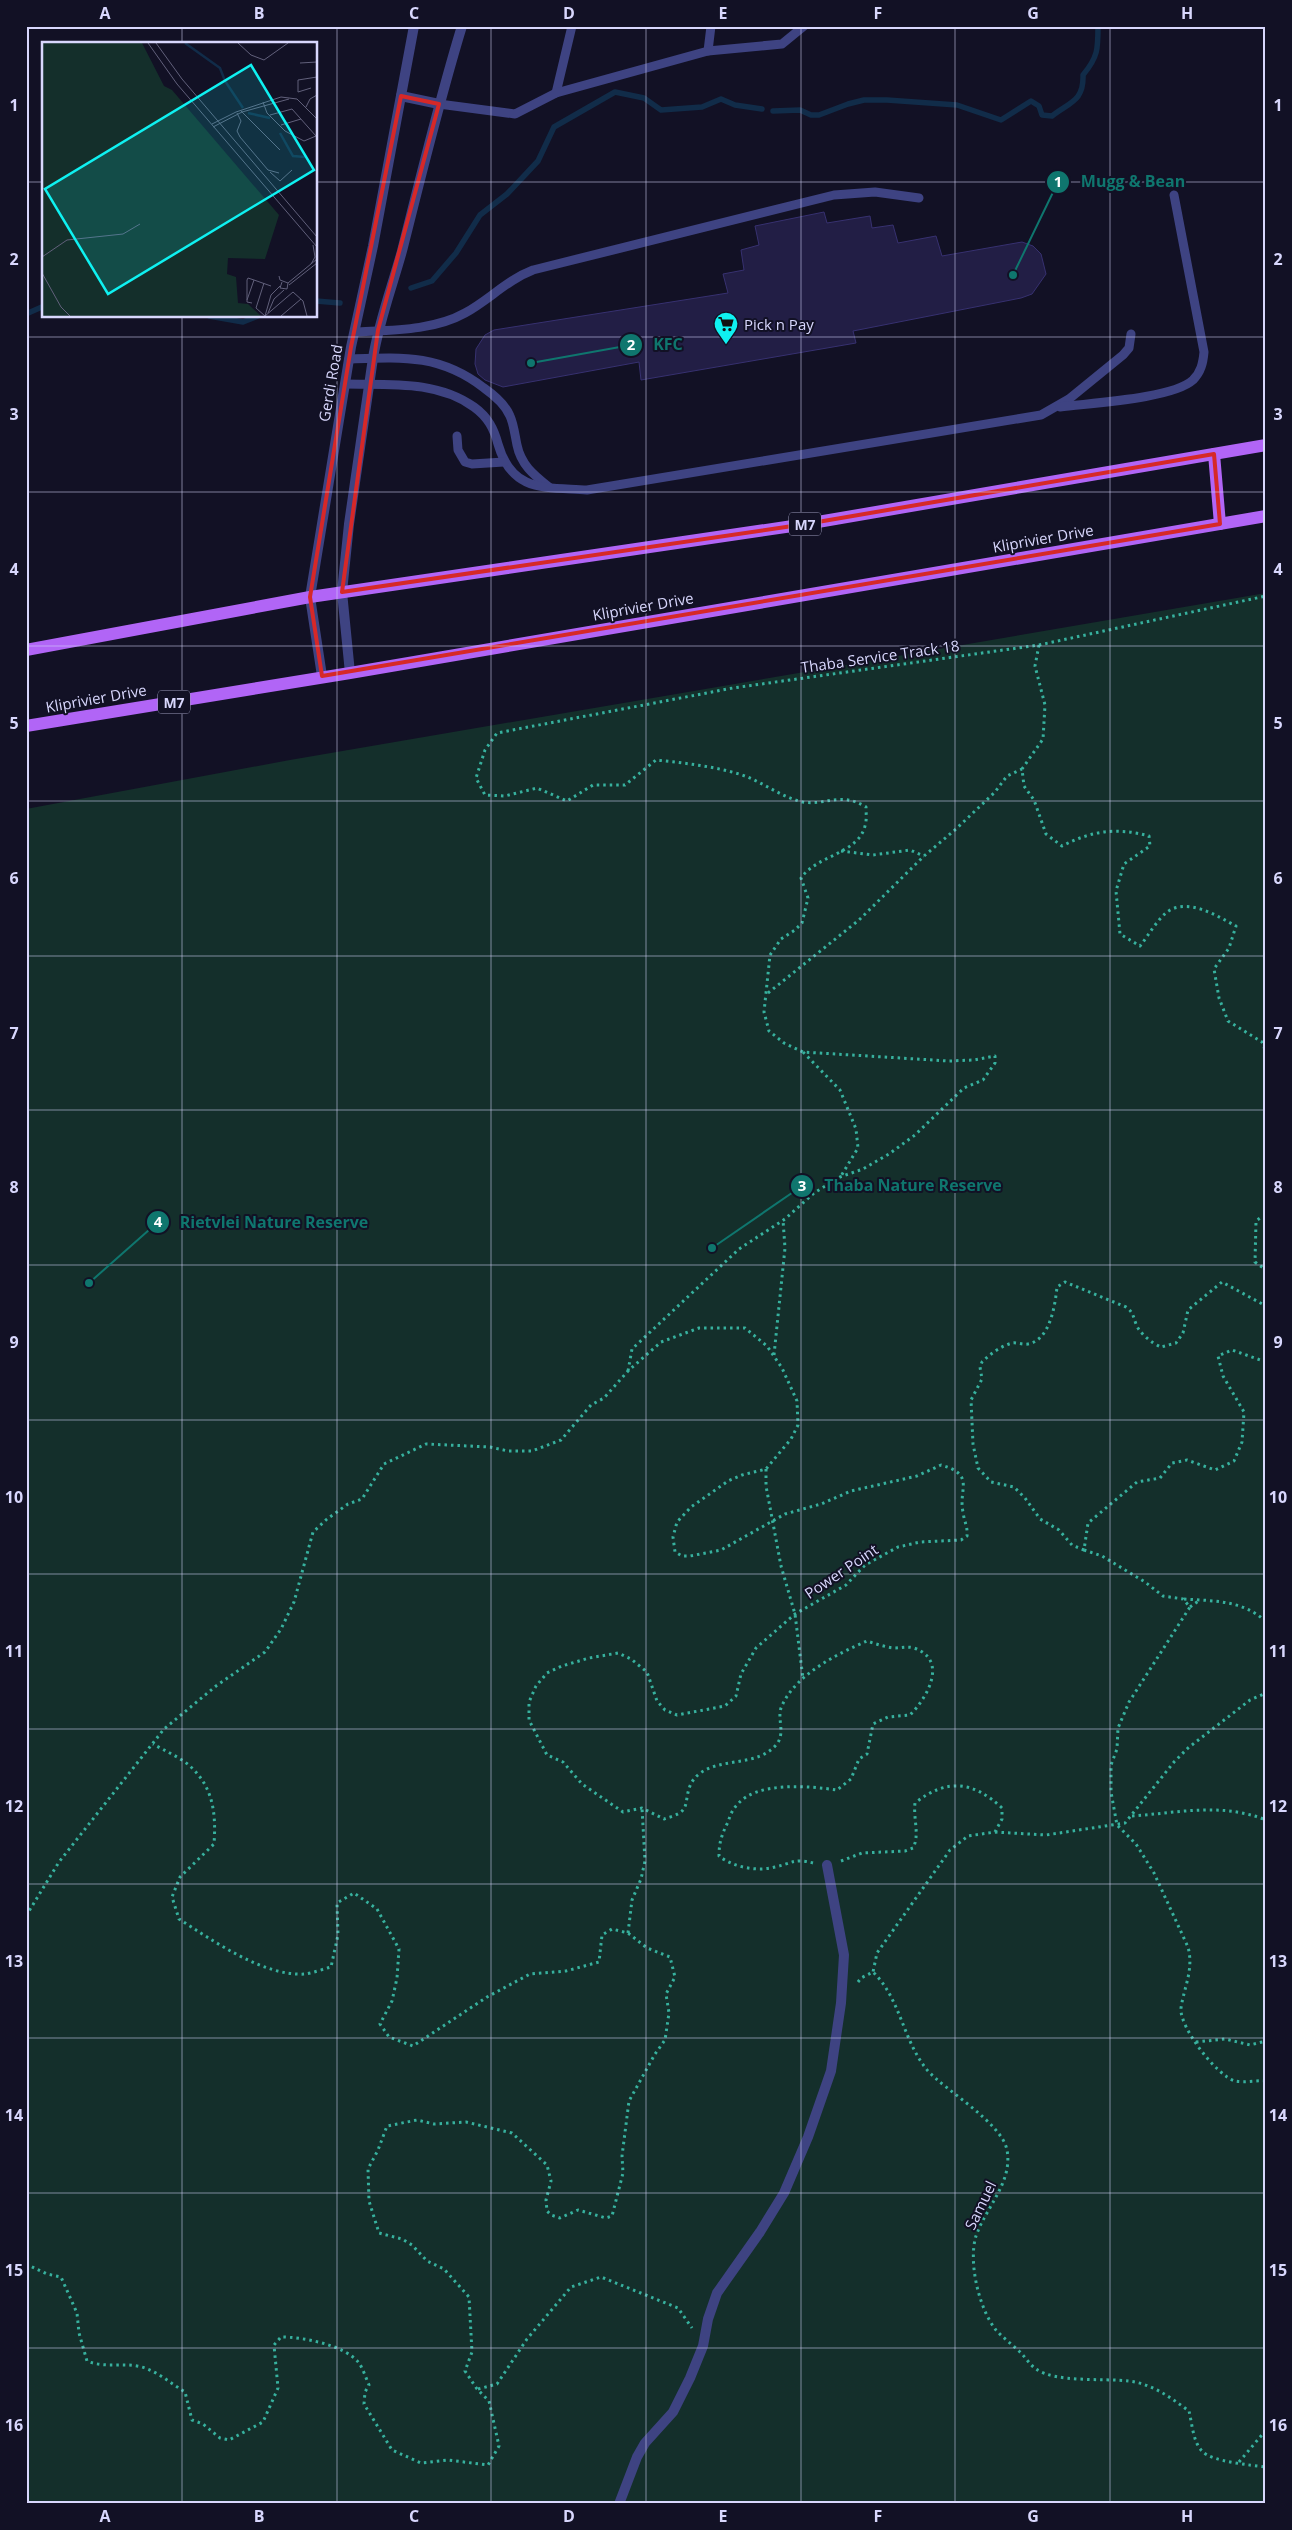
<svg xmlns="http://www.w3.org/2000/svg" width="1292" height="2530" font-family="'Open Sans',sans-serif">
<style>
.green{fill:#142f2b}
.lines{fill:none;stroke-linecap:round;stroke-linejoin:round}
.stream{stroke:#112c49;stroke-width:5.5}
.building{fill:#221e45;stroke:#373170}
.path{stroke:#37b19e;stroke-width:3;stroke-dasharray:2.5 4;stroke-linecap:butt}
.lane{stroke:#3e4382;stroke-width:9}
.street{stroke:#3e4382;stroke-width:10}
.primary{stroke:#b165f6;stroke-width:12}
.marked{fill:none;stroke:#d62828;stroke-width:4;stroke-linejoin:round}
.grid{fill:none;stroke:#d8d7fd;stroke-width:1;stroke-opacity:0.55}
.labels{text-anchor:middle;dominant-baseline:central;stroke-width:4;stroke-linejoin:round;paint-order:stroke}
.shield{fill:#121125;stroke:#9d9cbc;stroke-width:1}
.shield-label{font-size:14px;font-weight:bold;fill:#d8d7fd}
.poi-label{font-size:15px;fill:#d8d7fd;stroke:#121125;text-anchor:start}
.street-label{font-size:15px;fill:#d8d7fd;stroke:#121125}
.inset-river{fill:none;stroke:#112c49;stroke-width:2.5}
.inset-road{fill:none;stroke:#61607b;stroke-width:1}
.view{fill:#0ff1f1;fill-opacity:0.15;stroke:#0ff1f1;stroke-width:2.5}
.inset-edge{fill:none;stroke:#d8d7fd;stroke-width:2.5}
.leader{fill:none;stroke:#0f766e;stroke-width:2}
.callout-dot{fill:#0f766e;stroke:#121125;stroke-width:2}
.mark-label{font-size:15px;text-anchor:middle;font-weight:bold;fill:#fff}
.callout-label{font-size:16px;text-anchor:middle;font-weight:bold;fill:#0f766e;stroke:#121125;stroke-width:4;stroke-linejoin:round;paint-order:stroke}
.neatline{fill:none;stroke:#d8d7fd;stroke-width:2}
.grid-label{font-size:16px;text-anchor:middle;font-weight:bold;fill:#d8d7fd}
</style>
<rect width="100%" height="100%" fill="#121125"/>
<!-- green -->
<path class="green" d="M1266,593V2504H26V809L290,760Z"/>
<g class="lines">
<!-- stream -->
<g class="stream">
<path d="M773,111L800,110L811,115H819L848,104L864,100H887L957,105L1001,120L1031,101L1039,106L1042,115L1052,116C1070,102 1084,101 1083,75C1098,57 1098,49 1098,26"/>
<path d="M411,288L432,281L456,253L480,215L507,194L538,161L554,127L615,92L644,98L661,110L702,107L721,99L735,105L762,109"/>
<path d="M316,301L340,303"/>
<path d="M26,314L44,306"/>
<path d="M209,316L243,322L258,316"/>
</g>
</g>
<!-- building -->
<path class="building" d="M824,212L827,223L870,216L872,228L893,225L898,243L936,236L942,256L1022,242L1033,246L1041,254L1046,274L1032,294L1021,298L853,331L856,343L641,380L639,362L503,387L485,380L478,374L475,364L476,349L485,335L494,330L728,293L723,274L744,270L741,250L759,245L755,226Z"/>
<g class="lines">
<!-- path -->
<g class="path">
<path d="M1039,645L1035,666L1045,705L1043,739L1022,769L1024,786L1034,800L1046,834L1062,846C1091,831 1116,827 1149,836L1150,846L1124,864L1116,891L1120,934L1140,946C1148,936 1157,920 1167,912C1188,897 1217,916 1236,926L1229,948L1214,969L1219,998L1228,1021L1262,1042L1266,1052"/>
<path d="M841,851L873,855L910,850L924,856"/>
<path d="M768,993L859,920L924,856L956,829L995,792L1007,776L1022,769"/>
<path d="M803,1052L840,1090L856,1129L858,1148L841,1176"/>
<path d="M1266,1219L1260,1218L1256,1221L1255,1262L1266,1270"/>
<path d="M774,1355L785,1248L783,1220"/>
<path d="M1266,1362L1232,1350L1218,1356L1223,1376L1244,1412L1242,1442L1234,1461L1215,1470L1187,1460L1172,1463L1160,1478L1137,1482L1088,1523L1084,1550L1102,1556L1145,1582L1163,1596L1183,1599L1190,1607L1129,1702L1118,1728L1117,1749L1111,1765V1792L1117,1825L1136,1844L1154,1873L1188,1947C1194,1970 1184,1987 1181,2008C1179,2027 1217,2076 1235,2081C1244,2083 1256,2080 1266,2081"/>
<path d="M628,1371L632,1349L739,1249L785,1219L814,1193L840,1177L863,1169L889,1154L915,1135L964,1088L983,1080L995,1063V1056L974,1060L949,1061L803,1052L784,1043L769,1031L764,1012L770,955L781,939L795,930L802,923L808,898L801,878C817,855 858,854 865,826C867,820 866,812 866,807C840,791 825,806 803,802C780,797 762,781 739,774C712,766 684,763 656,760L625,785H593L567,801L537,788L505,796L485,795L476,778L485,750L497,733L733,688L1039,645L1266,596"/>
<path d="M766,1469V1486L781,1566L795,1614L803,1679"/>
<path d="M1084,1550L1072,1545L1059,1530L1040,1519L1025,1498L1014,1487L991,1482L978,1468L973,1444L971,1400L982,1379L980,1367L982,1362C990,1354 1001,1346 1012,1343C1017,1342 1022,1345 1028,1344C1050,1340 1055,1306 1057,1287L1065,1282L1126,1307C1133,1312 1133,1316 1136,1324C1139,1333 1153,1344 1161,1347L1176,1343L1183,1333L1188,1310L1222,1282L1266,1306"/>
<path d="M1184,1599C1213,1601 1244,1600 1266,1622"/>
<path d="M1190,1607L1200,1600"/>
<path d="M1132,1816C1178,1813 1221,1802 1266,1820"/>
<path d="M995,1832L1046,1835L1125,1823L1174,1762L1188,1748L1250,1700L1266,1693"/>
<path d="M841,1861L862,1853L905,1851L913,1848C920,1835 913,1818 915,1803C947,1778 973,1781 1002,1808V1819L995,1832L968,1836L950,1850L877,1953L873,1972"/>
<path d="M26,1916L59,1862L164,1729L216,1686L265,1652L281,1629L294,1602L313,1532L327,1519L348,1504L362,1499L384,1464L426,1444L490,1447L508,1451H532L561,1440L591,1405L604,1398L628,1371L661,1342L699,1328H745L767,1346L782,1368L797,1401L798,1425L791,1439L766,1469L742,1475L728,1481L691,1507L677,1522L673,1537L675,1552L682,1556H690L721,1550L785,1514L821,1504L851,1491L917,1476L941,1465C976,1475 958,1489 963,1512C964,1521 968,1527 967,1536L961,1540L920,1542L898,1547L865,1565L846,1585L795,1614L756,1648L741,1674L736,1696L725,1706L677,1715L665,1710L657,1701L647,1672L631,1659L618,1653L589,1658L562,1666L547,1673L536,1686L529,1702V1720L547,1755L563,1762L582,1784L623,1812L642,1808L664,1819C670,1817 678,1815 682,1811C690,1804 683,1787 699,1774C721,1757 757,1767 776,1745C786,1734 777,1719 781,1708C794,1675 837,1654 867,1641C876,1644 885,1647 894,1648C901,1648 907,1646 914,1648C949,1660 927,1698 910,1715L888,1717L873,1724L867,1754L859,1759L851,1779L837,1790C809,1786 756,1781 737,1805C732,1810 730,1816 728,1822C722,1834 719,1842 719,1856C733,1867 757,1872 775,1867C793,1863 794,1858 813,1863"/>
<path d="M628,1933L632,1900L641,1879L645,1861L642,1808"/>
<path d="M858,1982L861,1978L873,1972C901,1999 903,2042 928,2071C945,2090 1002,2123 1007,2150C1013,2182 986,2207 976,2236C968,2262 979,2309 996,2330C1003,2338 1013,2345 1021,2353C1026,2358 1030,2365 1036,2369C1056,2383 1104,2378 1129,2381C1152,2384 1170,2397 1189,2411C1192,2423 1193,2442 1202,2451C1212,2462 1251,2465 1266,2467"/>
<path d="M1196,2042L1225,2039L1250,2045L1266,2041"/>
<path d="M26,2264L47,2274L61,2277L77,2313L79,2333L87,2361C104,2368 120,2363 137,2366C155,2369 170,2383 185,2392L192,2420L203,2424L220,2438L229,2440L263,2422L278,2388L274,2345L281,2337C303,2337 345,2345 359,2363C363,2369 366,2378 369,2385L365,2392L364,2404L392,2450L421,2463L448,2460L488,2465L499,2446L489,2401L477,2389L465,2371L472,2352L469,2297L444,2269L427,2261L412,2245L402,2239L379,2233L369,2201L368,2169L378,2150L387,2126L417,2120L434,2124L466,2122L512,2133L547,2165L551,2181L546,2200L547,2211L551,2215L560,2218L578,2210L606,2218L612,2216L623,2173L622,2156L629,2101L655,2054L665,2040L669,2013L666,1994L675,1977L670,1957L647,1948L628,1933L612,1929L602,1935L599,1962L566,1971L530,1974L487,1997L413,2046L389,2037L380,2024L392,2001L397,1978L399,1949L377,1909L354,1893L337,1903L338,1935L331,1967C323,1969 313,1973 305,1974C264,1977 212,1940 179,1919L172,1897L180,1877L214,1844C216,1816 214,1789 192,1768C182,1758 165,1751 153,1744"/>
<path d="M478,2389L497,2384L527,2339L571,2287L601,2277L678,2308L692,2328"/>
<path d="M1239,2462L1266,2430"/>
</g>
<!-- lane -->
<g class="lane">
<path d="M708,51L711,26"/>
<path d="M556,93L572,26"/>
<path d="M439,104L515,114L556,93L708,51L782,44L804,26"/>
<path d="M355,332C390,330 433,331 465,313C489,300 507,280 533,270L834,195L875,192L919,198"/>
<path d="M349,359C402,357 440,354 484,388C494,395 505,404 510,416C514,425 515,436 517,445C521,465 534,475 549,487"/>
<path d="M345,384C388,385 437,380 474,407C488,417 494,429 498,444C512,493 545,487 587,490L1041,415L1069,399L1123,355L1129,348L1131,334"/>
<path d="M1060,407C1089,403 1172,399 1193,380C1201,372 1203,363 1204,352L1174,195"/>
<path d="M457,436L458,450L465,462L472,464L504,462"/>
</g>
<!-- street -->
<g class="street">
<path d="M401,96L439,104"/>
<path d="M350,673L342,592L349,524L373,358C379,321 392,287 402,251C421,176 439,101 462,26"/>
<path d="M322,676L310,597L351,347L373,246L414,26"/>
<path d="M619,2504L637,2457L645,2443L673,2412L690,2378L703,2346L708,2319L717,2293L760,2232L784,2193L808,2137L831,2071L841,2003L844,1955L827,1865"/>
</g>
<!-- primary -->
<g class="primary">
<path d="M1214,454L1220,524"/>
<path d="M26,650L310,597L806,524L1266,445"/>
<path d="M26,726L350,673L1266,516"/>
</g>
</g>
<!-- marked area -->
<path class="marked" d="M401,96L439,104L378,330L342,592L806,524L1214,454L1220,524L322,676L310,597L351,347Z"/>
<!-- grid -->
<path class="grid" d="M182,26V44M337,26V2504M491,26V2504M646,26V2504M801,26V2504M955,26V2504M1110,26V2504M26,182H44M316,182H1266M182,316V2504M26,337H1266M26,492H1266M26,646H1266M26,801H1266M26,956H1266M26,1110H1266M26,1265H1266M26,1420H1266M26,1574H1266M26,1729H1266M26,1884H1266M26,2038H1266M26,2193H1266M26,2348H1266"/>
<!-- icons -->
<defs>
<symbol id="supermarket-pin" viewBox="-11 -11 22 30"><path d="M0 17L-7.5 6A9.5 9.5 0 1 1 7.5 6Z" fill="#0ff1f1" stroke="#121125"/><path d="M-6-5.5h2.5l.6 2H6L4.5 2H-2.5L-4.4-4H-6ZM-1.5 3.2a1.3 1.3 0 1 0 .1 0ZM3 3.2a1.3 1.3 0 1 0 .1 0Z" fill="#111"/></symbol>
</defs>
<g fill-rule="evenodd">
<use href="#supermarket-pin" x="712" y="310" width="28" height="38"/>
</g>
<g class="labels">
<!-- shield labels -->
<g class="shield">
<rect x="789" y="512.5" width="32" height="23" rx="4"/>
<rect x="158" y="690.5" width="32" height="23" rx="4"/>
</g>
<g class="shield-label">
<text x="805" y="524">M7</text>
<text x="174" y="702">M7</text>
</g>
<!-- poi labels -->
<g class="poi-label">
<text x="744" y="324">Pick n Pay</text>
</g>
<!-- street labels -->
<g class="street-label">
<text transform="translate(330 383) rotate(-80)">Gerdi Road</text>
<text transform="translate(1043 538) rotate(-10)">Kliprivier Drive</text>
<text transform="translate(643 606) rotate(-10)">Kliprivier Drive</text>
<text transform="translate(880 656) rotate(-8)">Thaba Service Track 18</text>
<text transform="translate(96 698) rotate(-10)">Kliprivier Drive</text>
<text transform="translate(841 1571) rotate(-34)">Power Point</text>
<text transform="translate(980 2205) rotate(-64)">Samuel</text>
</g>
</g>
<!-- overview -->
<g transform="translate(42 42)">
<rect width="275" height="275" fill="#121125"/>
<path d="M0,1H100L122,44L130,48L237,173L223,217L186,216L185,232L194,235L196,261L206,262L219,274H0Z" fill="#142f2b"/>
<path class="inset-river" d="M143,1L178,26L183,39L201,66M206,71L228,76M238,91L251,114L263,115"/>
<path class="inset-road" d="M106,1L135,42L275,205M114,1L140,37L275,195M196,1L209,13L222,18L246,1M258,21L275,20M269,46L256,50V38L275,35M221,60L225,71L243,89L262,99L274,94L250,67L228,73M264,65L268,57L275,53M199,69L238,108M195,71L199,79L195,89L198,95L226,128L237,131M170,82L194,70L239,55L255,57L275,77M239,83L259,77M171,85L200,70L247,57M228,130L238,139L250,128M0,215L25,198L81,192L98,182M269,222L273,215L271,203M0,231L19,265L28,274M237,234L238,238L246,241L245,247L238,246L240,240M212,238L229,244M222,241L214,266L223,274M246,241L275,217M247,243L275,221M205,258L212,238L206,236L205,238V260L210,261M226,271L232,257L242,248M223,274L251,250L261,259L265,274M223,274L229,253L238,244M239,274L259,257"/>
<path class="view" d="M209,23L272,128L66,252L3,147Z"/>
<rect width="275" height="275" class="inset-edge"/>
</g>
<!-- callouts -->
<path class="leader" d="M1013 275L1058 182M531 363L631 345M712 1248L802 1186M89 1283L158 1222"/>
<g class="callout-dot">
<circle cx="1013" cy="275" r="5"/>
<circle cx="531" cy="363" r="5"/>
<circle cx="712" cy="1248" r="5"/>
<circle cx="89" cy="1283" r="5"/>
<circle cx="1058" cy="182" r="12"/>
<circle cx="631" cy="345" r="12"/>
<circle cx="802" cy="1186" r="12"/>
<circle cx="158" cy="1222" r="12"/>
</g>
<g class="mark-label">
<text x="1058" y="187">1</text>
<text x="631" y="350">2</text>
<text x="802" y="1191">3</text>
<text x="158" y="1227">4</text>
</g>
<g class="callout-label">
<text x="1133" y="187">Mugg &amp; Bean</text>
<text x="668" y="350">KFC</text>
<text x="913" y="1191">Thaba Nature Reserve</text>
<text x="274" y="1228">Rietvlei Nature Reserve</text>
</g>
<!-- border -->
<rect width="1292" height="2530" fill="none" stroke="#121125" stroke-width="55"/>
<rect x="28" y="28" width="1236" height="2474" class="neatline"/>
<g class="grid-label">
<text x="105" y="19">A</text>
<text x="259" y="19">B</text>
<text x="414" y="19">C</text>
<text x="569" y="19">D</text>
<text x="723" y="19">E</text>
<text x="878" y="19">F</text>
<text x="1033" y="19">G</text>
<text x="1187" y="19">H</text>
<text x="14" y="111">1</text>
<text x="1278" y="111">1</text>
<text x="14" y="265">2</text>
<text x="1278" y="265">2</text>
<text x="14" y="420">3</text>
<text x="1278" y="420">3</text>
<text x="14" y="575">4</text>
<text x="1278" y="575">4</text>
<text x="14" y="729">5</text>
<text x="1278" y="729">5</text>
<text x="14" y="884">6</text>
<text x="1278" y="884">6</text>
<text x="14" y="1039">7</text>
<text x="1278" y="1039">7</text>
<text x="14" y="1193">8</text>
<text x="1278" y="1193">8</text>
<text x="14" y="1348">9</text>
<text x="1278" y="1348">9</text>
<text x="14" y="1503">10</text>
<text x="1278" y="1503">10</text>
<text x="14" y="1657">11</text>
<text x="1278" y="1657">11</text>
<text x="14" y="1812">12</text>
<text x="1278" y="1812">12</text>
<text x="14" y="1967">13</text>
<text x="1278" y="1967">13</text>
<text x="14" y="2121">14</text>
<text x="1278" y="2121">14</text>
<text x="14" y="2276">15</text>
<text x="1278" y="2276">15</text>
<text x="14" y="2431">16</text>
<text x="1278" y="2431">16</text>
<text x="105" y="2522">A</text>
<text x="259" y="2522">B</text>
<text x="414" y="2522">C</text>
<text x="569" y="2522">D</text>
<text x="723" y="2522">E</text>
<text x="878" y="2522">F</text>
<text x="1033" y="2522">G</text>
<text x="1187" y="2522">H</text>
</g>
</svg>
